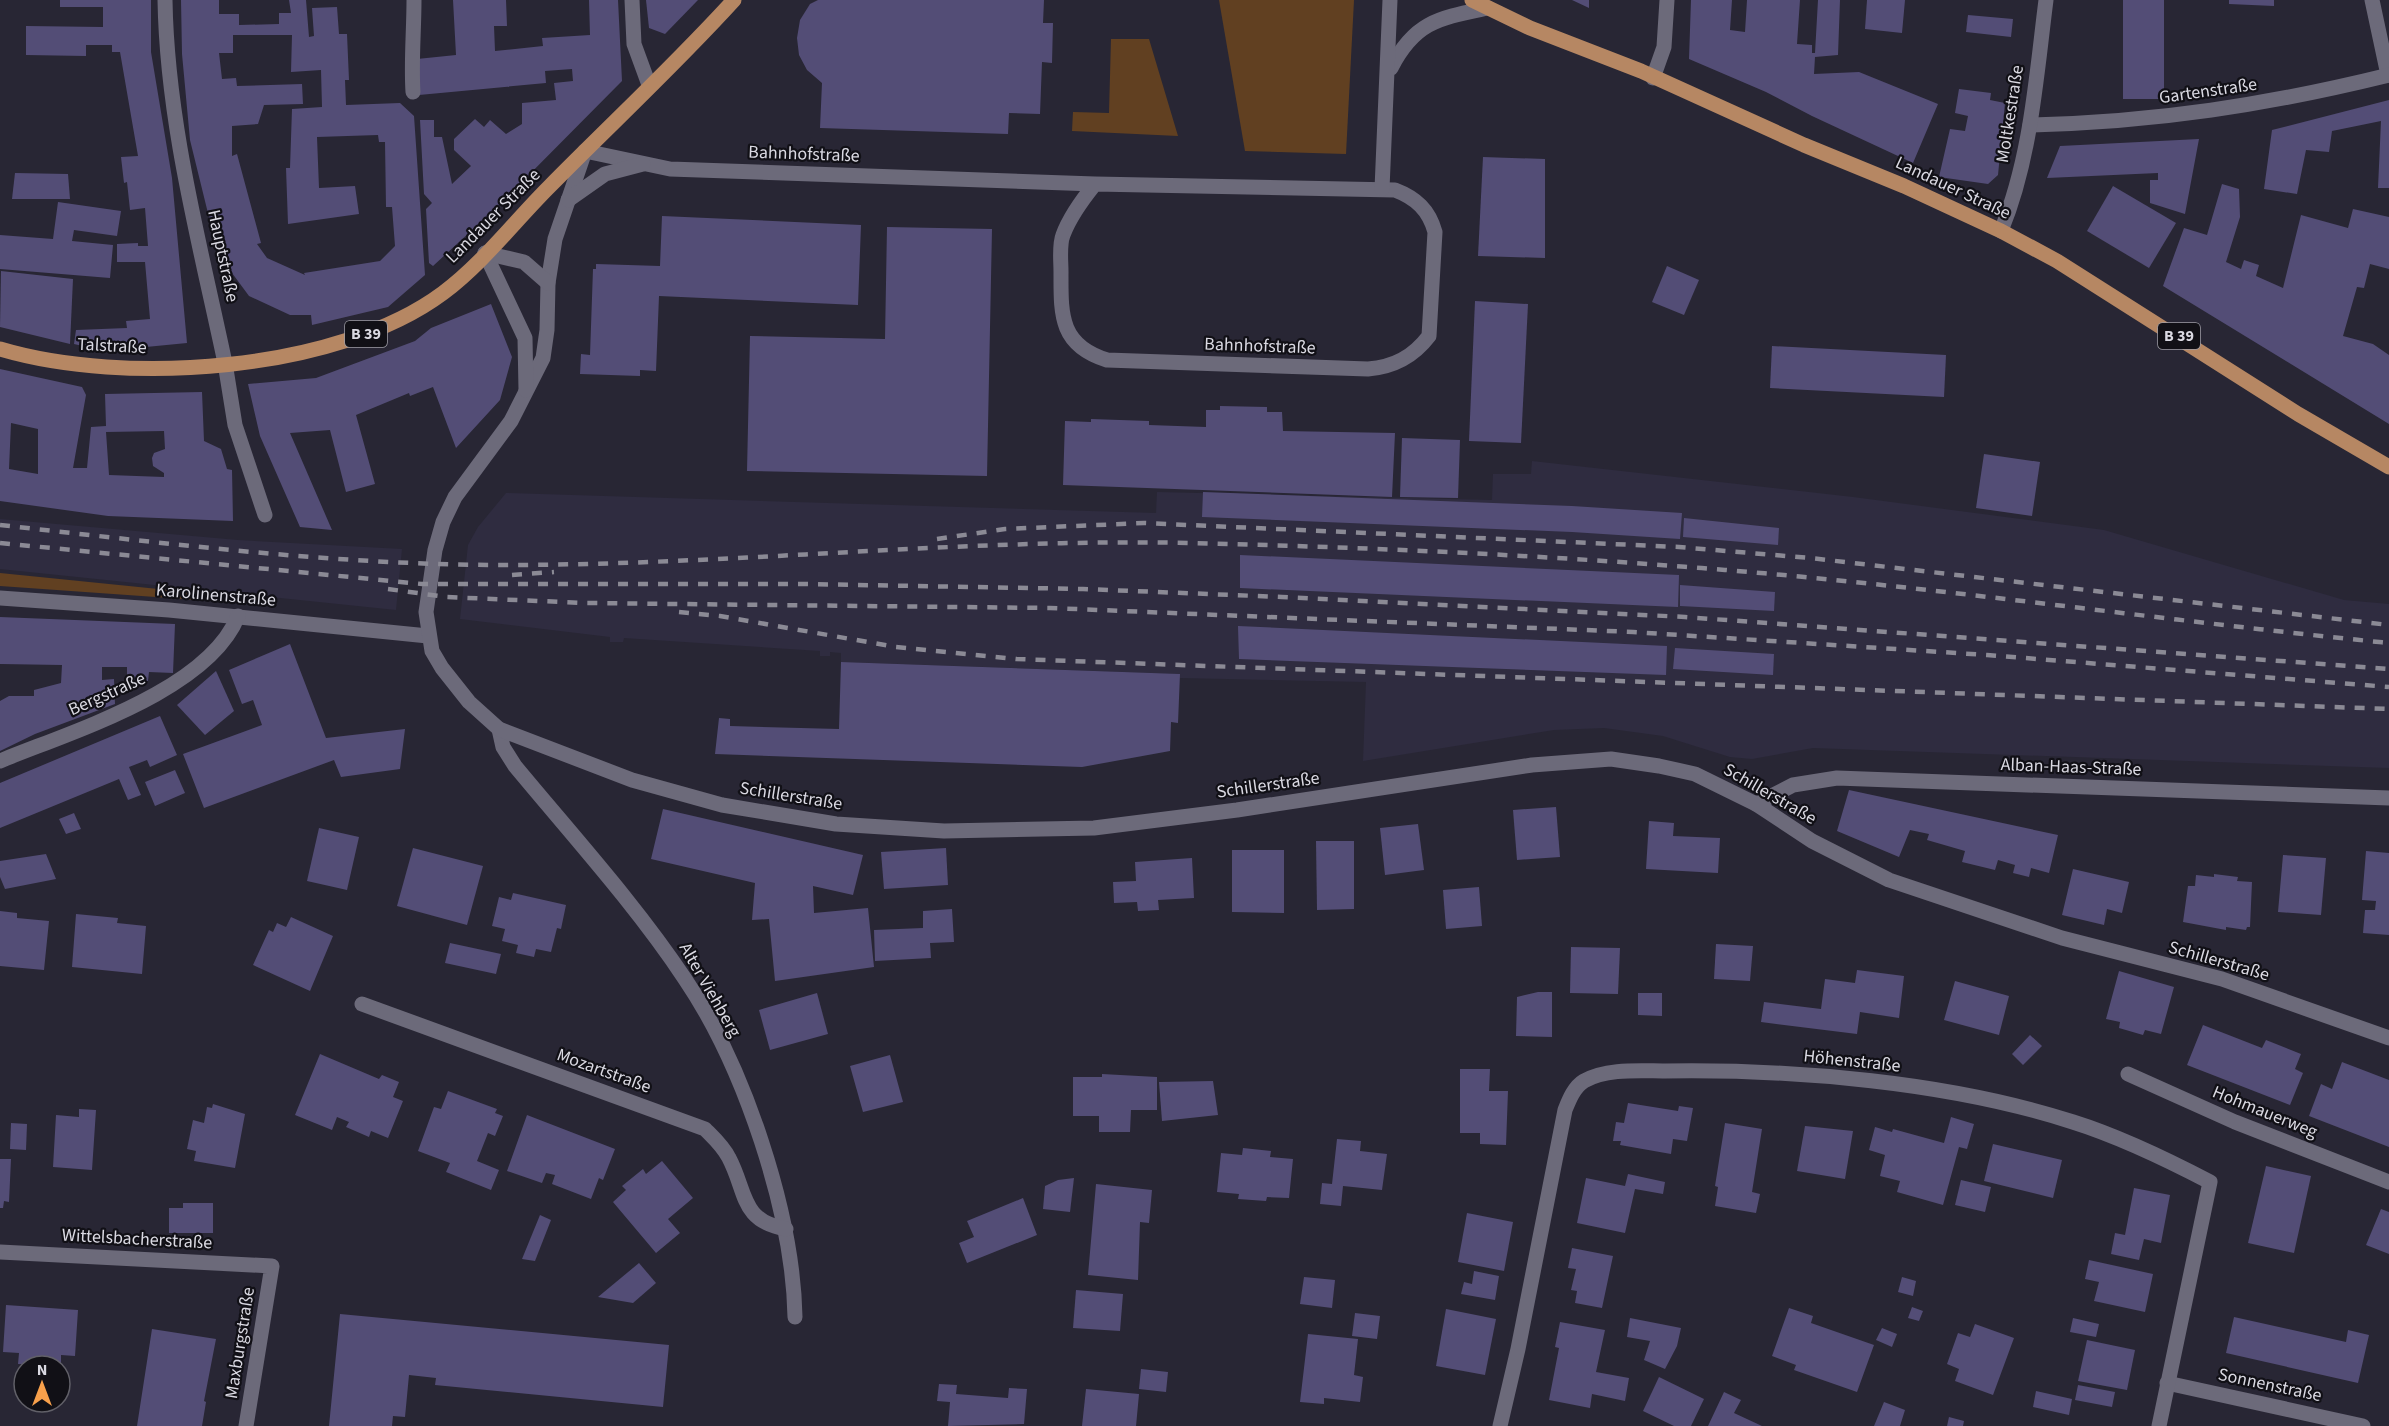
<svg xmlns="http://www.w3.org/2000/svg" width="2389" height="1426" font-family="'Source Sans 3',sans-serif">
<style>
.built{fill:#2f2c40}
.green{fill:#614021}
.building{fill:#534d76;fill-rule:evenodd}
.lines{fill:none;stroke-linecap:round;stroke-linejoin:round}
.pedestrian{stroke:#6c6a7a;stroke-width:15}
.minor{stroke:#6c6a7a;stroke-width:15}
.tertiary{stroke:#6c6a7a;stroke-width:15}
.primary{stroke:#b68763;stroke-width:15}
.rail{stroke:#8b8a95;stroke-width:4.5;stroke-dasharray:10 10;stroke-linecap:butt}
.labels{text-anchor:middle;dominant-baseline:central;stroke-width:4.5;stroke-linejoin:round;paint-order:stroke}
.shield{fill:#111016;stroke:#9e9da5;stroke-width:1.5}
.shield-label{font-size:16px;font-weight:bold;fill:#dad9e2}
.street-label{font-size:18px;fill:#dad9e2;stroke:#111016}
</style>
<rect width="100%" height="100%" fill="#282634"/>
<!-- built -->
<g class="built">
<path d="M1532,461L1853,497L2104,530L2344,600L2389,604V768L1813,748L1752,759L1730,757L1663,736L1604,728L1554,730L1363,761L1366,682L1180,678L1179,674L841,662V653L830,652V656H820V651L624,638L623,642H610V637L460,619L468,545L478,527L506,493L1156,513L1157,492L1492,500L1493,474H1531Z"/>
<path d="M0,519L238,540L402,549L396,610L0,569Z"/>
</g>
<!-- green -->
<g class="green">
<path d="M1219,0H1354L1346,154L1245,151Z"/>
<path d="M1111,39H1149L1178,136L1072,131L1073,112L1109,113Z"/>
<path d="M0,573L198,593V600L0,586Z"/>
</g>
<!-- building -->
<g class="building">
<path d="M60,0H151V52L172,178L187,343L105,351L74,344L76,330L127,328L126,321L150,319L145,262H117V244L138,243V246H148L145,208L130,210L127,182L124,183L121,157L138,156L120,52H112V45H86V56L26,55V26L103,27V7H60Z"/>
<path d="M181,0H219V14H239V25L279,24V13H291L289,0H306L309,37L314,36L312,8L337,7L339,34H347L349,80H345L346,105L400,103L414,116L425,275L388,307L312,325L311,315H290L249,296L218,254L190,140L182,54ZM233,35H292L291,72L321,70L322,107L292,109L290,168H286L288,224L359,214L355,186L319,188L317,137L378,135L379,142H385L386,207H392L395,246L380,261L304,273L305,275L267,258L257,244L261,243L237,154L232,156V126L258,124L264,105L303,104L302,84L237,86L236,78L222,79L219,53H233Z"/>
<path d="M453,0H506L507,26H494L495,51L543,46L542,38L590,35L589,0H618L622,81L496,208L433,266L429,263L426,209L432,203L424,194L420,120H434V137H442L452,184L471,166L454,150V139L475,119L484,127L490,120L506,134L522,124V103L556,100L554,83L573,81L572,69L545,71L546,83L419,95L417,59L456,55Z"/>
<path d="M646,0H698L665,34L649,28Z"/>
<path d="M818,0H1044L1043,23H1053L1052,63L1042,62L1040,114L1009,113L1008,134L820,128L822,83L807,70L799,55L797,38L800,20L810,4Z"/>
<path d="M1572,0H1589V8Z"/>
<path d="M1691,0H1732L1730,30L1745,32L1747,0H1800L1797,44L1812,45V53H1815L1818,0H1840L1838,55L1815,57L1814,74L1859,72L1938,104L1913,163L1812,116L1766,92L1689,59Z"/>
<path d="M1867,0H1905L1902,33L1865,29Z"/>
<rect x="2123" y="0" width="41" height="99"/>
<path d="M2229,0H2274V6L2229,4Z"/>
<path d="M1968,15L2013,19L2011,37L1966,32Z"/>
<path d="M1959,89L1991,93L1990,100L2005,103L1998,175L1988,184L1939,177L1950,129L1965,131L1968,116L1955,113Z"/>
<path d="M2389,100V188H2378L2381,121L2332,131L2329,152L2306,150L2297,194L2264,189L2272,130Z"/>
<path d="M2199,139L2185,214L2150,203V180H2158V173L2047,178L2060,146Z"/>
<path d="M1483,157L1545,159V258L1478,256Z"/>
<path d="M15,173L68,174L70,199H12Z"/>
<path d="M2222,184L2239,189L2240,217L2226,262L2241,269L2244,260L2259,265L2256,276L2283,288L2301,215L2348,228L2353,209L2389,217V269L2370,264L2364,288L2357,287L2343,336L2373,344L2389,355V424L2163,286L2184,228L2207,235Z"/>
<path d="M2113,186L2176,223L2149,268L2087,231Z"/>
<path d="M58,202L121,211L117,236L74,230L72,241L113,245L110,278L0,269V235L53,239Z"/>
<path d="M662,216L861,225L858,305L659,296L656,371L640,370V376L580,374L581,354L590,355L593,269H596V264L660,266Z"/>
<path d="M887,227L992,229L987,476L747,471L750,336L885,339Z"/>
<path d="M1667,266L1699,280L1684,315L1652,302Z"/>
<path d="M1,271L73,279L70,344L0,327Z"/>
<path d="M1475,301L1528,304L1521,443L1469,441Z"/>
<path d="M491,304L512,357L500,400L456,448L433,387L410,396L409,393L356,415L375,484L346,492L330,430L290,433L332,530L300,527L260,436L248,384L316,378L415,341L431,328Z"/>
<path d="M1772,346L1946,355L1944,397L1770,388Z"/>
<path d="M0,369L82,387L86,395L73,468H87L91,427L106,426L105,394L202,392L204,441L221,449L227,469L232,470L233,521L108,516L0,501ZM11,423L38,429V474L9,469ZM164,431L165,449L154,453L152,458L153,466L164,473V477L109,475L106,432Z"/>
<path d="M1220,406L1267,407V412H1282L1283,431L1395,433L1392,497L1063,485L1065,421L1091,422V419L1149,421V425L1206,427V410H1220Z"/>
<path d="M1402,438L1460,440L1458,498L1400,497Z"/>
<path d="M1984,454L2040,462L2032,516L1976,508Z"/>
<path d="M1203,492L1572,506L1682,513L1680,539L1572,532L1202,517Z"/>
<path d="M1684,518L1779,528L1778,545L1683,537Z"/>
<path d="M1240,555L1679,575L1678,607L1240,588Z"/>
<path d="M1680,585L1775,592L1774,611L1680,606Z"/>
<path d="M0,617L175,624L173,673L149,672L148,681L127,680V667H102V680L114,679L115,704L35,734L0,751V701L9,696H34V690L61,683L62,665L0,664Z"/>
<path d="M1238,626L1667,646L1666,675L1239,659Z"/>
<path d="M290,644L326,738L405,729L400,769L341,777L334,760L204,808L183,754L262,725L253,700L242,704L229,670Z"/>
<path d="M1675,648L1774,654L1773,675L1673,669Z"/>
<path d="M841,662L1180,674L1178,723L1171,722L1170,751L1082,767L715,754L719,718L730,719V726L839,729Z"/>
<path d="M216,671L234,711L205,735L177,705Z"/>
<path d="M160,716L177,755L150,767L147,760L129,767L141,795L128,800L119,779L0,828V783Z"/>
<path d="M175,770L185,793L155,806L145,782Z"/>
<path d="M1849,790L2058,835L2049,873L2031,868L2029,877L2013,873L2015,865L1998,860L1995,870L1962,862L1965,851L1927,840L1929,834L1910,830L1899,857L1837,831Z"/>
<path d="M1556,807L1560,857L1517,860L1513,810Z"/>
<path d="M663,809L863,855L853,895L813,886L814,913L868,908L874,967L775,981L769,919L752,920L755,883L651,859Z"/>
<path d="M74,813L81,829L66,834L59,819Z"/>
<path d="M1649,821L1674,823L1673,836L1720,838L1718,873L1646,869Z"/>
<path d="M1418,824L1424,870L1385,875L1380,828Z"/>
<path d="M319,828L359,837L347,890L307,881Z"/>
<path d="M1316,841H1354V909L1317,910Z"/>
<path d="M413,848L483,866L467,925L397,906Z"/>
<path d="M946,848L948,885L884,889L881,852Z"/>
<path d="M1232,850H1284V913L1232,912Z"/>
<path d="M2366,851L2389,853V935L2363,933L2365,910H2375L2376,901L2362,900Z"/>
<path d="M46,854L56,879L5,889L0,877V861Z"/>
<path d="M2283,855L2326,858L2321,915L2278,912Z"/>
<path d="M1192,858L1194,898L1158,900L1159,910L1138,911L1137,902L1114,903L1113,882L1136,881L1135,862Z"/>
<path d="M2073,869L2129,882L2122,913L2107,909L2104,925L2062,915Z"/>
<path d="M2214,874L2238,877L2237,881L2252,882L2250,927H2247L2246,930L2226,927V930L2183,922L2188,886H2195L2196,875L2214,877Z"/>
<path d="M1479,887L1482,926L1446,929L1443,890Z"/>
<path d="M513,893L566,905L561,929L557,928L551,952L536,949L534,957L516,953L518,945L502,941L505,929L492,926L499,897L511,900Z"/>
<path d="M952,909L954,942L930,943L931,958L875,961L874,930L923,928V911Z"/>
<path d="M0,911L17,913V918L49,921L44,970L0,966Z"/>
<path d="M76,914L118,918L117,923L146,926L142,974L72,967Z"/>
<path d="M291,917L333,936L310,991L253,965L269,930L273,932L277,923L286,927Z"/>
<path d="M450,943L501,954L496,974L445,963Z"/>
<path d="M1716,944L1753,946L1750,981L1714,979Z"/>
<path d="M1571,947L1620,948L1618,994L1570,993Z"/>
<path d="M1857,970L1904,976L1899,1018L1860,1012L1857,1034L1761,1022L1764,1002L1821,1009L1825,979L1855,983Z"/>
<path d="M2119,971L2174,987L2161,1034L2145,1030L2143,1035L2119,1028L2120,1022L2106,1019Z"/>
<path d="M1955,981L2009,996L1999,1035L1944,1020Z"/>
<path d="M1538,992H1552V1037L1516,1036L1517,997Z"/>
<path d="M817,993L828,1034L770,1050L759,1010Z"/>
<path d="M1638,993H1662V1016L1638,1015Z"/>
<path d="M2203,1025L2262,1048L2266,1040L2301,1054L2295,1069L2303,1073L2290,1105L2187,1065Z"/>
<path d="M2030,1035L2042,1046L2023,1065L2012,1054Z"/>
<path d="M320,1054L379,1079L382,1075L399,1082L393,1097L403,1101L388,1138L371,1131L369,1137L346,1127L349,1122L337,1117L332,1130L295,1115Z"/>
<path d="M890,1055L903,1102L863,1112L850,1066Z"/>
<path d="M2342,1062L2389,1080V1147L2309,1116L2321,1084L2332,1089Z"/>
<path d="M1460,1069H1490L1489,1091H1508L1506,1145L1480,1144V1133H1460Z"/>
<path d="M1102,1074L1157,1077V1110H1131L1130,1132H1099V1116H1073V1077H1102Z"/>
<path d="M1213,1081L1218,1115L1162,1121L1159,1082Z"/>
<path d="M448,1091L497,1109L495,1113L503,1116L495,1136L488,1133L477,1161L499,1170L491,1190L446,1172L450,1163L418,1151L434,1107L441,1109Z"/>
<path d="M1628,1103L1678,1111L1679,1106L1693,1108L1687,1141L1673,1139L1671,1154L1620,1145L1621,1141H1613L1616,1122L1624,1123Z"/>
<path d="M213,1104L245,1114L235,1168L194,1161L196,1151L187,1149L193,1120L204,1123L207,1107L212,1108Z"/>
<path d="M79,1109L96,1110L92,1170L53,1167L56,1115L79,1117Z"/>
<path d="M527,1115L615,1149L603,1180L599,1178L591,1199L552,1184L555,1175L546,1173L542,1183L507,1171Z"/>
<path d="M1951,1117L1974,1124L1967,1149L1959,1147L1943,1205L1897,1192L1900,1181L1880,1176L1885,1155L1869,1150L1875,1127L1892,1132L1893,1129L1944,1143Z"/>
<path d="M11,1123L27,1124L26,1150L10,1149Z"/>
<path d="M1725,1123L1762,1129L1752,1192L1760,1194L1756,1213L1715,1206L1718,1187L1715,1186Z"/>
<path d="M1805,1126L1853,1131L1845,1179L1797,1171Z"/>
<path d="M1337,1139L1361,1141L1360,1151L1387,1154L1382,1190L1343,1186L1341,1206L1320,1204L1322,1183L1332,1184Z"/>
<path d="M1993,1144L2062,1160L2053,1198L1984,1181Z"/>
<path d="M1243,1148L1271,1151L1270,1157L1293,1159L1289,1198L1267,1197L1266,1201L1238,1199L1239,1194L1217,1192L1221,1153L1242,1155Z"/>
<path d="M0,1159H11L9,1202L4,1201L3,1208H0Z"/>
<path d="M662,1161L693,1198L668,1219L680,1233L656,1253L613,1202L626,1190L622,1186L643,1169L646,1174Z"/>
<path d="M2266,1166L2311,1176L2294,1253L2248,1243Z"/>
<path d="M1628,1174L1665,1182L1663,1194L1635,1189L1625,1233L1577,1223L1586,1178L1625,1186Z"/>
<path d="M1074,1178L1070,1212L1043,1209L1045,1186L1058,1180Z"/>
<path d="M1961,1180L1991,1187L1985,1212L1955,1205Z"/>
<path d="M1096,1184L1152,1190L1149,1223L1140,1222L1138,1280L1088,1275Z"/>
<path d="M2134,1188L2170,1195L2161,1243L2144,1239L2139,1260L2111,1254L2115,1233L2125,1235Z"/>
<path d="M1023,1198L1037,1235L967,1263L959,1243L974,1237L967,1221Z"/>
<path d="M183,1203H213V1233H169V1208H183Z"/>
<path d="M2381,1209L2389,1212V1254L2366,1245Z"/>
<path d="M1467,1213L1513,1222L1504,1271L1458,1262Z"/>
<path d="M540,1215L551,1220L535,1261L522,1259Z"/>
<path d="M1572,1248L1613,1256L1602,1308L1575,1303L1577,1291L1571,1290L1576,1269L1568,1268Z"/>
<path d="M2089,1260L2153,1274L2145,1312L2094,1301L2099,1282L2085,1279Z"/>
<path d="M639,1263L656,1283L633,1303L598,1297Z"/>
<path d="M1474,1271L1499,1276L1495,1300L1461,1294L1464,1282L1472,1284Z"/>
<path d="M1304,1277L1335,1280L1332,1308L1300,1304Z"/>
<path d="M1902,1277L1916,1281L1913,1296L1898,1292Z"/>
<path d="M1076,1290L1123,1294L1120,1331L1073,1328Z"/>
<path d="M6,1305L78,1310L75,1356L61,1355V1366L18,1364L19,1353L3,1352Z"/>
<path d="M1912,1307L1923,1311L1919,1321L1908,1318Z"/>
<path d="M1789,1308L1813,1316L1811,1323L1874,1345L1857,1392L1794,1370L1796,1365L1772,1356Z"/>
<path d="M1446,1309L1496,1319L1485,1375L1436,1366Z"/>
<path d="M1355,1313L1380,1316L1377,1339L1352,1336Z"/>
<path d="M340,1314L669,1345L663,1407L435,1385L436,1378L409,1375L405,1417L393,1416L392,1426H329Z"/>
<path d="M2234,1317L2346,1342L2348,1330L2369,1335L2358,1383L2226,1353Z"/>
<path d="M1630,1318L1681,1328L1677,1346L1665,1369L1644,1360L1650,1341L1627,1337Z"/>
<path d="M2073,1318L2099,1324L2096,1337L2070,1332Z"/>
<path d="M1560,1322L1605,1330L1596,1372L1629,1378L1625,1401L1592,1394L1590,1408L1549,1400L1559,1348L1555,1347Z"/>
<path d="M1975,1324L2014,1338L1993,1395L1955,1381L1959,1369L1947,1364L1958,1333L1970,1337Z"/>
<path d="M1882,1328L1897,1334L1892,1347L1876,1340Z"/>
<path d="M152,1329L216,1339L204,1401L206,1402L202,1426H137Z"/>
<path d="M1308,1334L1358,1339L1354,1375L1363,1377L1360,1402L1324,1398V1404L1300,1402Z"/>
<path d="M2087,1340L2135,1350L2127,1390L2078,1381Z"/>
<path d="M1141,1369L1168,1372L1166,1392L1139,1389Z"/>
<path d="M1659,1377L1704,1399L1691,1426H1674L1643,1411Z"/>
<path d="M939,1384L957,1385L956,1394L1008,1398L1009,1388L1027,1389L1024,1424L948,1426L950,1402L937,1401Z"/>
<path d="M2078,1385L2115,1392L2112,1407L2075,1400Z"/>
<path d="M1086,1389L1139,1394L1136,1426H1082Z"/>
<path d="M2036,1391L2072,1399L2069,1415L2033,1407Z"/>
<path d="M1724,1392L1741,1400L1734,1413L1762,1426H1708Z"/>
<path d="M1884,1402L1905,1410L1900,1426H1874Z"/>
<path d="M1949,1417L1964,1421L1963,1426H1947Z"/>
</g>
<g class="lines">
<!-- pedestrian -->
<path class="pedestrian" d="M165,0C167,123 200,244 225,363"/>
<!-- minor -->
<g class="minor">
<path d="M632,0L634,44L649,85"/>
<path d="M2372,0L2388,75"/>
<path d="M1391,68C1415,21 1440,18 1488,8"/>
<path d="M1653,78L1664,47L1667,0"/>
<path d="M413,92C411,62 414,31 414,0"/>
<path d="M2030,125C2156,122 2267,105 2389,75"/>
<path d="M585,151L670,169L1095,184L1395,190C1416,198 1429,210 1435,232L1429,336C1413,357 1394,367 1368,369L1107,360C1059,345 1061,314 1061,272C1061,260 1059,245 1063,235C1070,216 1082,200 1095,184"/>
<path d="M1382,189L1390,0"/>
<path d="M2001,231C2031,158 2036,78 2046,0"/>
<path d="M225,363L235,425L265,515"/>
<path d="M0,598L169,610L428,636"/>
<path d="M499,729L503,747L515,766C573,836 635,904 685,979C744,1066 793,1212 795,1317"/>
<path d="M0,761C70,732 208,691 238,616"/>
<path d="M1756,804L1793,785L1837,778L2389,798"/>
<path d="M362,1004L705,1129C714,1138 723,1146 729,1158C747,1192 740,1221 786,1229"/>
<path d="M2128,1074L2235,1122L2389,1182"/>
<path d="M0,1252L272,1266L246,1426"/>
<path d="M2167,1383L2363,1426"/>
<path d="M1500,1426L1518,1349L1565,1110C1569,1100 1574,1087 1584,1081C1607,1068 1640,1071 1665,1071C1795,1069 1949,1082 2073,1122C2121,1137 2166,1159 2210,1182L2159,1426"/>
</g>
<!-- tertiary -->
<g class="tertiary">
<path d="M585,151L555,239L548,283L547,330L543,358L511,421L455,497L443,522L435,550L426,612L432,651L442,668L469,702L499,729L632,780L722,805L836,824L944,831L1094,828L1237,810L1532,765L1611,759L1659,766L1695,774L1756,804L1812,841L1889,880L2062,938L2222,979L2389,1038"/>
<path d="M568,200L605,174L643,164"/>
<path d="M485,253L525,338L526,390"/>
<path d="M485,253L524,262L548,283"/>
</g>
<!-- primary -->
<g class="primary">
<path d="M1472,0L1530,28L1641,71L1804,145L1904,186L2001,231L2057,261L2298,414L2389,467"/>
<path d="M0,349C124,386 337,372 443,293C482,264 514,222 549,187C610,125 675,65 734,0"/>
</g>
<!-- rail -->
<g class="rail">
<path d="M0,525C163,543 328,564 492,565C725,566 957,538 1190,543C1398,548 1607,558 1815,578C2006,597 2197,624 2389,643"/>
<path d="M937,539L1005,529L1144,523L1679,547L1810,558L2389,625"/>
<path d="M0,543L422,584H805L1083,589L1282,597L1685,617L2389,669"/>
<path d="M512,575L554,572"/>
<path d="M388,589L446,597L586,603L1050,608L1633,632L1987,655L2389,687"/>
<path d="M679,612L720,616L896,647L1016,659L2389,709"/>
</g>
</g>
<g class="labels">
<!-- shield labels -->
<g class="shield">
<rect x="345" y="321" width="42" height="26" rx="4.5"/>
<rect x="2158" y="323" width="42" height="26" rx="4.5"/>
</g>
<g class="shield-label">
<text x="366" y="334">B 39</text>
<text x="2179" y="336">B 39</text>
</g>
<!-- street labels -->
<g class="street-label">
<text transform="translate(2208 91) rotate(-8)">Gartenstraße</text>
<text transform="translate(2010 114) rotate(-81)">Moltkestraße</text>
<text transform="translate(804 154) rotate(2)">Bahnhofstraße</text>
<text transform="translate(1953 188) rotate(25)">Landauer Straße</text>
<text transform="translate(493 216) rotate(-45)">Landauer Straße</text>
<text transform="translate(223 256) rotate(78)">Hauptstraße</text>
<text transform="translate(112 346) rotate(3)">Talstraße</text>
<text transform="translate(1260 346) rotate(2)">Bahnhofstraße</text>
<text transform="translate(216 595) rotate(5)">Karolinenstraße</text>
<text transform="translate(107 694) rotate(-24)">Bergstraße</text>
<text transform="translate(2071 767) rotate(2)">Alban-Haas-Straße</text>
<text transform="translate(1268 785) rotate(-8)">Schillerstraße</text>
<text transform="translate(1770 794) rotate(30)">Schillerstraße</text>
<text transform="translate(791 796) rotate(9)">Schillerstraße</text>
<text transform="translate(2219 961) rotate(16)">Schillerstraße</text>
<text transform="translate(710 990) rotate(60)">Alter Viehberg</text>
<text transform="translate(1852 1061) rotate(6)">Höhenstraße</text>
<text transform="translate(604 1071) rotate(20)">Mozartstraße</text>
<text transform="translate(2265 1112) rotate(22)">Hohmauerweg</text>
<text transform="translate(137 1239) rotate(3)">Wittelsbacherstraße</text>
<text transform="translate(240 1343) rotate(-81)">Maxburgstraße</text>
<text transform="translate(2270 1385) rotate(12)">Sonnenstraße</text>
</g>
</g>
<!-- north arrow -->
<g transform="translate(42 1384)"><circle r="28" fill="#111016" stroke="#616068" stroke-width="1.5"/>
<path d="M0-4.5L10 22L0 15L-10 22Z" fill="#f8a04b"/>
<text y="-9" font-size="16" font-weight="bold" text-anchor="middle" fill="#dad9e2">N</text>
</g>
</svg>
